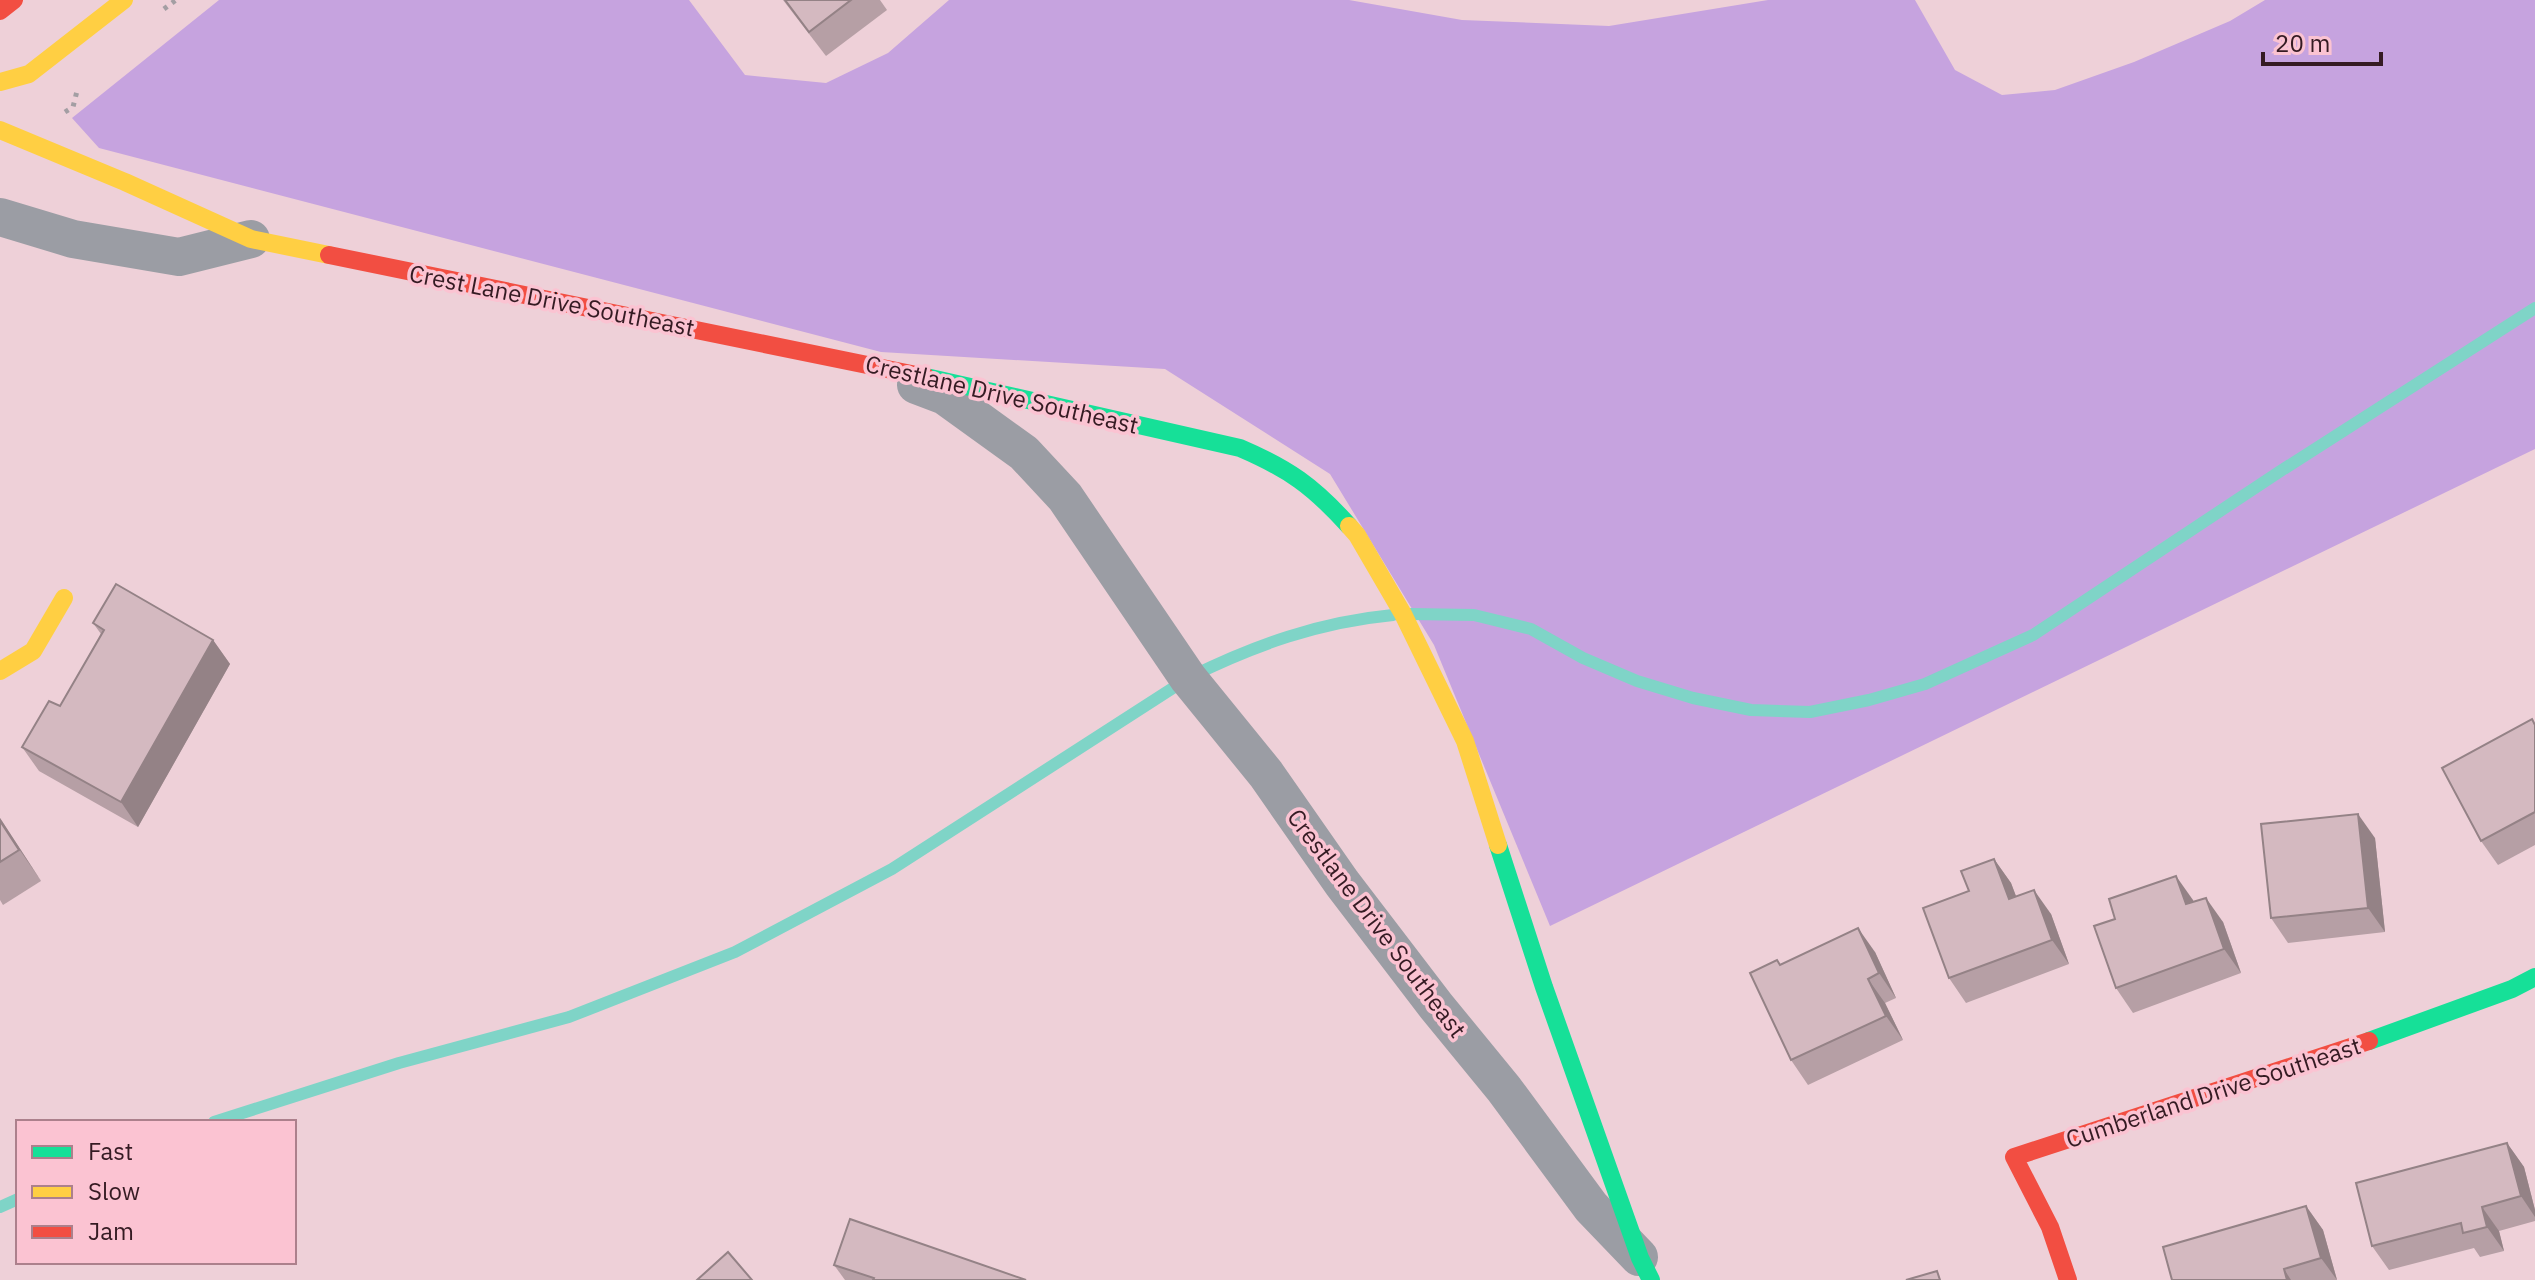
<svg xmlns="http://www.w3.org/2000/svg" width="2535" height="1280" font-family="'IBM Plex Sans',sans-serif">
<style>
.forest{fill:#c6a3df}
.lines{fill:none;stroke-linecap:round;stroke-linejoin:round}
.stream{stroke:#7fd4c7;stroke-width:12}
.path{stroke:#a39ea3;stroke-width:5;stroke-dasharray:4 6;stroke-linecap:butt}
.street{stroke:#9b9da4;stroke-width:38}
.fast{stroke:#16e098;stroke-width:18}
.slow{stroke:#ffcf43;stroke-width:18}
.jam{stroke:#f24e42;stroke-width:18}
.wall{fill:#b69fa5}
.shaded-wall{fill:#948286}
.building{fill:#d4b9c0;stroke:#948286;stroke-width:2}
.labels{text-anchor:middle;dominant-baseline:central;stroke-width:7;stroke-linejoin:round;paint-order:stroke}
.street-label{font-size:24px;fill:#351b23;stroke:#fbc3d2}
</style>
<rect width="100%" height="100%" fill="#eed0d8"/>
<!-- forest -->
<path class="forest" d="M219,0H689L745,75L826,83L888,53L949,0H1349L1462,20L1609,26L1768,0H1915L1955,70L2002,95L2055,90L2134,62L2230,21L2265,0H2535V449L1550,926L1434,645L1330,474L1165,369L881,352L99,148L72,118Z"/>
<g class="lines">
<!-- stream -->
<g class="stream">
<path d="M1411,614L1474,615L1531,629L1583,658L1637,681L1693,698L1751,710L1810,712L1869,700L1925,684L2033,635L2279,472L2535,308"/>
<path d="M214,1122L399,1063L569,1017L735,952L892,869L1190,677C1255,645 1319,622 1393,615"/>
<path d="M0,1207L18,1199"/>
</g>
<!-- path -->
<g class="path">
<path d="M164,9L176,0"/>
<path d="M65,112L73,107L77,91"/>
</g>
<!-- street -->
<g class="street">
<path d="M0,217L73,239L179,257L251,239"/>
<path d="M916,385L945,396L1024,453L1065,497L1188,678L1266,774L1342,883L1436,1006L1504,1089L1591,1207L1639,1257"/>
</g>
<!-- fast -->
<g class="fast">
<path d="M926,377L1240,448C1289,469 1313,486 1349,526"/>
<path d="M1498,845L1544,987L1640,1258L1651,1280"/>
<path d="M2369,1041L2512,989L2535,977"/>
</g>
<!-- slow -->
<g class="slow">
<path d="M0,82L29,74L124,0"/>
<path d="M0,130L125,182L251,239L329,255"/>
<path d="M1349,526L1357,535L1403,614L1465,741L1498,845"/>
<path d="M0,671L33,651L64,598"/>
</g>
<!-- jam -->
<g class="jam">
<path d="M0,11L14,0"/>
<path d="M329,255L926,377"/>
<path d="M2068,1280L2050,1227L2014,1157L2369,1041"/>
</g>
</g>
<!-- wall -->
<g class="wall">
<path d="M783,0H880L887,10L826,56Z"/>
<path d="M93,623L213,640L230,664L138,827L39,771L22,747L60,706L101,634Z"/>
<path d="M2535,724V845L2498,865L2481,841Z"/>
<path d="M0,818L41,881L3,905L0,900Z"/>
<path d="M2375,838L2385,932L2288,943L2271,918Z"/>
<path d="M1994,859L2011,883L2016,896L2051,914L2069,964L1966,1003L1949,978L1969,891Z"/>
<path d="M2193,902L2223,922L2241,973L2133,1013L2116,988Z"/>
<path d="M1875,952L1896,998L1885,1003L1903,1040L1808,1085L1791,1060L1777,960L1780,964Z"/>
<path d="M2507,1143L2524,1167L2535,1210V1221L2499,1231L2504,1251L2480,1257L2474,1248L2389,1270L2372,1246Z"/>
<path d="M2306,1206L2323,1230L2337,1280H2172Z"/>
<path d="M834,1265L1026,1280H845Z"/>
</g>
<!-- shaded-wall -->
<g class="shaded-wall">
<path d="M213,640L230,664L138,827L121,802Z"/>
<path d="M2358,814L2375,838L2385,932L2368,908Z"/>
<path d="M0,818L41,881L0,821Z"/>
<path d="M1994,859L2011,883L2026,923L2009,899Z"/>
<path d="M2176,876L2193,900L2203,929L2186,904Z"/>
<path d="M2034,890L2051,914L2069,964L2052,940Z"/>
<path d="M2206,898L2223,922L2241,973L2224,949Z"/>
<path d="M1858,928L1875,952L1896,998L1879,973Z"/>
<path d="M1868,979L1885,1003L1903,1040L1886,1016Z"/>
<path d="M2507,1143L2524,1167L2535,1210V1217L2521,1196Z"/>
<path d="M2306,1206L2323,1230L2337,1280L2321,1258Z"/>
<path d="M2482,1207L2499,1231L2504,1251L2487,1227Z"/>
<path d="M2284,1269L2291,1280H2287Z"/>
</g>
<!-- building -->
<g class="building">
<path d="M785,0H851L809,32Z"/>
<path d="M116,584L213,640L121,802L22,747L49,701L60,706L104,630L93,623Z"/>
<path d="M2532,719L2535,725V812L2481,841L2442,768Z"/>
<path d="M2358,814L2368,908L2271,918L2261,824Z"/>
<path d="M0,821L19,850L0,862Z"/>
<path d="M1994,859L2009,899L2034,890L2052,940L1949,978L1923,908L1969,891L1961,871Z"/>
<path d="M2176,876L2186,904L2206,898L2224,949L2116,988L2094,926L2115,919L2109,899Z"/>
<path d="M1858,928L1879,973L1868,979L1886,1016L1791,1060L1750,973L1777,960L1780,965Z"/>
<path d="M2507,1143L2521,1196L2482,1207L2487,1227L2463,1233L2461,1223L2372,1246L2356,1183Z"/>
<path d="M2306,1206L2321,1258L2284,1269L2287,1280H2172L2163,1247Z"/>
<path d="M850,1219L1026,1280H873L874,1278L834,1265Z"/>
<path d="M728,1252L752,1280H697Z"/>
<path d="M1937,1271L1940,1280H1906Z"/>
</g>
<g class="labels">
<!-- street labels -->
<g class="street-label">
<text transform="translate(552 300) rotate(11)">Crest Lane Drive Southeast</text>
<text transform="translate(1002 394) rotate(13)">Crestlane Drive Southeast</text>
<text transform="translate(1377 923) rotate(53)">Crestlane Drive Southeast</text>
<text transform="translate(2213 1092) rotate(-18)">Cumberland Drive Southeast</text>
</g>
</g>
<!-- legend -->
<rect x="16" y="1120" width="280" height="144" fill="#fbc3d2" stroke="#ac808c" stroke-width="2"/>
<rect x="32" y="1146" width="40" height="12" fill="#16e098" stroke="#ac808c" stroke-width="2"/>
<text x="88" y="1160" font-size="24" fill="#351b23">Fast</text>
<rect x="32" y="1186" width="40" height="12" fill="#ffcf43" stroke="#ac808c" stroke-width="2"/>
<text x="88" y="1200" font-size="24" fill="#351b23">Slow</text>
<rect x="32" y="1226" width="40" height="12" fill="#f24e42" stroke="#ac808c" stroke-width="2"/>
<text x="88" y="1240" font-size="24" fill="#351b23">Jam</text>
<!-- scale -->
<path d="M2263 52v12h118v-12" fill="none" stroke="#351b23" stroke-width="4"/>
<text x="2275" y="52" font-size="24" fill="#351b23" stroke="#fbc3d2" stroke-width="6" paint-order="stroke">20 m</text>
</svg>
